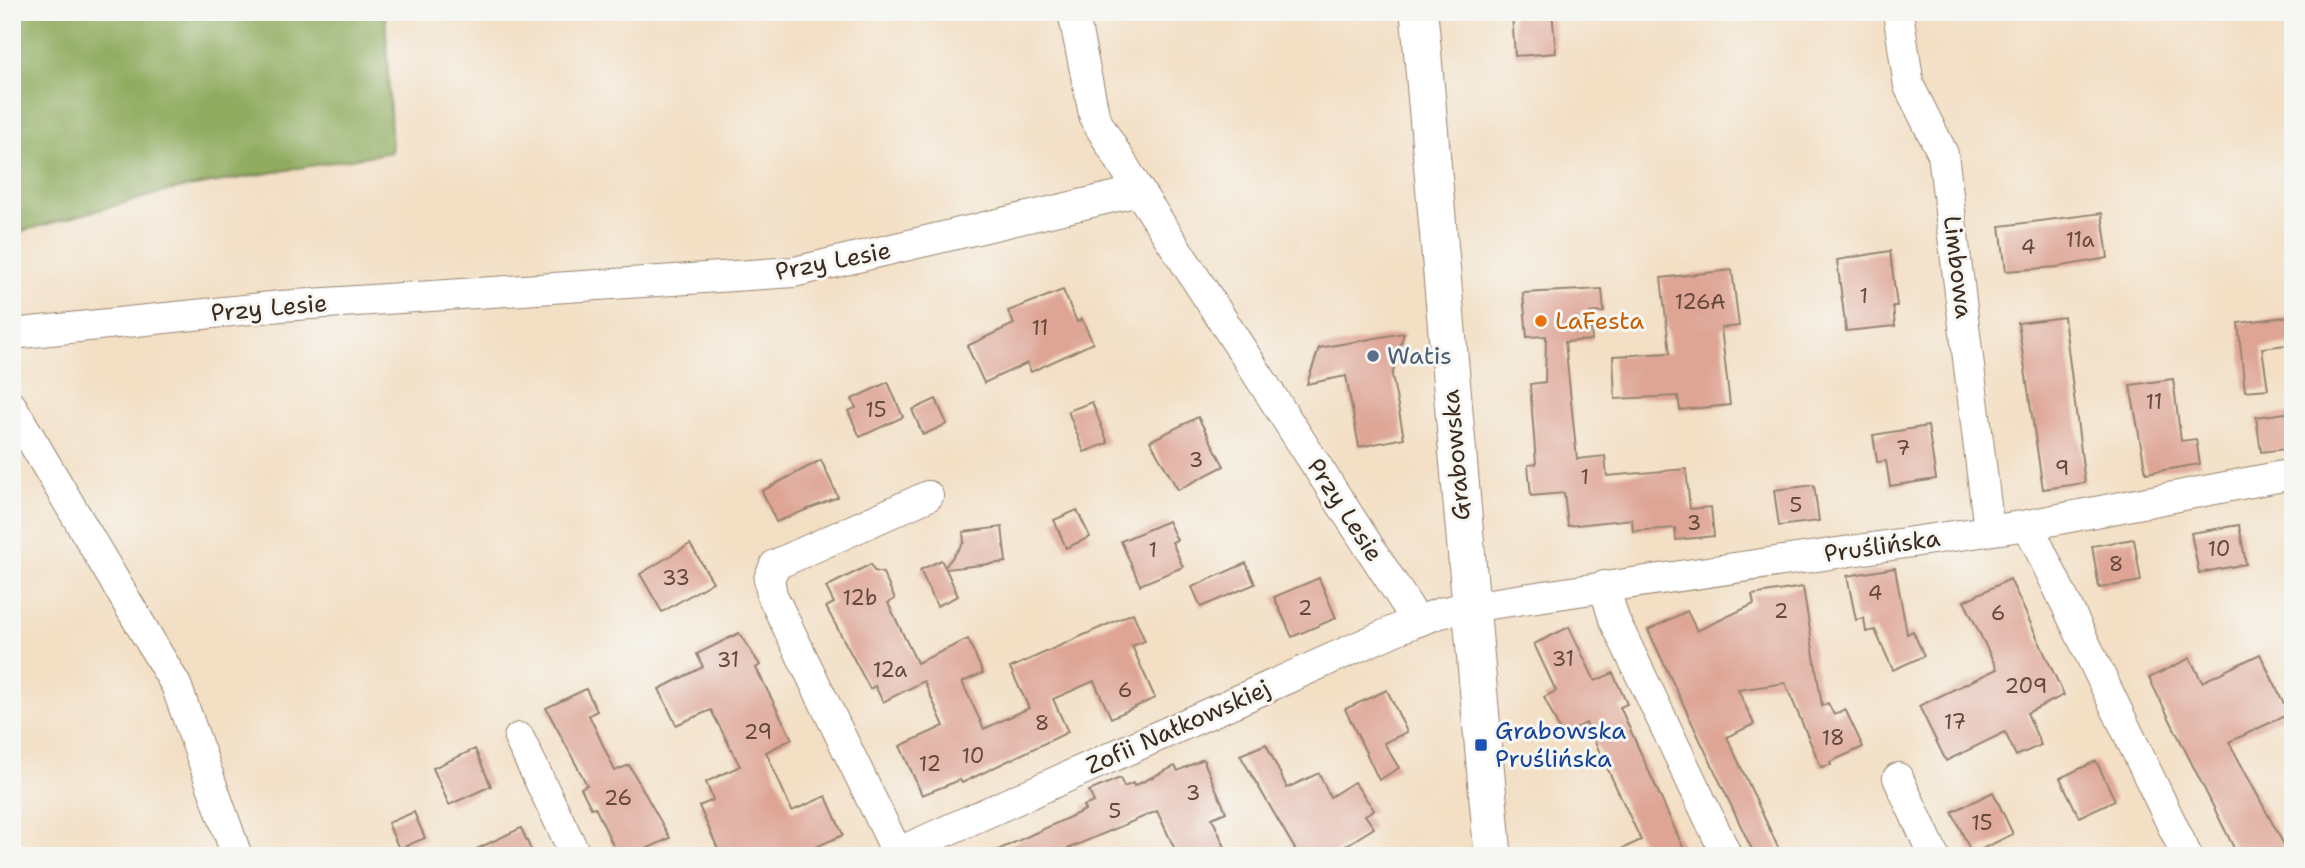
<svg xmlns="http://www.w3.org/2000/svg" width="2305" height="868" font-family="'Shantell Sans',sans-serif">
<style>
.forest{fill:#90ac60;stroke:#666b3f;stroke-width:2}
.building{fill:#dea595}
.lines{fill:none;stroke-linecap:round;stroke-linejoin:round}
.minor-casing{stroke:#978471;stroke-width:32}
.tertiary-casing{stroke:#978471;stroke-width:39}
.minor{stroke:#fff;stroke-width:30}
.tertiary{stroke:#fff;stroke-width:37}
.food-dot{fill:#e8710a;stroke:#f6f6f2;stroke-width:2.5}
.service-dot{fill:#5c6f8a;stroke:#f6f6f2;stroke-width:2.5}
.transit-dot{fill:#1a4fb4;stroke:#f6f6f2;stroke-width:2.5}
.labels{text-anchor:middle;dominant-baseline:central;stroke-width:6;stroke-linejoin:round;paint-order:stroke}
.number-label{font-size:21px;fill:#64493c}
.street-label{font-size:24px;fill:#3b2a1e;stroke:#f6f6f2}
.food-label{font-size:24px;fill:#c56008;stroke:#f6f6f2;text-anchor:start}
.service-label{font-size:24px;fill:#4e5e75;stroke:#f6f6f2;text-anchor:start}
.transit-label{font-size:24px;fill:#164399;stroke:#f6f6f2;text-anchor:start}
</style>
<rect width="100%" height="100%" fill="#f6f6f2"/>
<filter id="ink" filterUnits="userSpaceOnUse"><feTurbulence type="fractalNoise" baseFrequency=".0143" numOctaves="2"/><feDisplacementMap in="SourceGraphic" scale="14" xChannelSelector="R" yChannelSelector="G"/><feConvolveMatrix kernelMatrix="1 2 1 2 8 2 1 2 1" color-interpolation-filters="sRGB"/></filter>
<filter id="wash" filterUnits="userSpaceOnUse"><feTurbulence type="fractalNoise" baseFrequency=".00686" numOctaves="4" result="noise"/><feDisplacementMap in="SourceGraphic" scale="28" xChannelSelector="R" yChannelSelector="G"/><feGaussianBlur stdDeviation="1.57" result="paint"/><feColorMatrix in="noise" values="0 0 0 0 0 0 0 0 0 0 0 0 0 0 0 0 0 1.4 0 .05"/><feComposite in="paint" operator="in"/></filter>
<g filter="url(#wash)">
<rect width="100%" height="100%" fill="#f3dfc4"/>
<!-- forest -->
<path class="forest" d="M12,12H385L392,152L171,190L12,234Z"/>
<g id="blocks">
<!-- building -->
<g class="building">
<path d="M1535,12H1552L1556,53L1515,56L1512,14Z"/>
<path d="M2102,213L2108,258L2057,267L2006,271L2000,226Z"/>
<path d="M1890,251L1897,306H1893L1895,326L1846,331L1837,260Z"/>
<path d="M1732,270L1739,326L1721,328L1730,405L1680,410L1678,396L1615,399L1613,356L1670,353L1661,278Z"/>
<path d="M1602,289L1604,312L1590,313L1592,340L1565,342L1577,459L1605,456L1607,476L1686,469L1690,509L1711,507L1714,536L1676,540L1675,528L1633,531L1632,519L1568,526L1564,493L1531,496L1528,465L1536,464L1530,384L1545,382L1546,336L1527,337L1523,293Z"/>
<path d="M1063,290L1077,322L1082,319L1093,343L1031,372L1027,363L984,383L967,346L1014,324L1008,311Z"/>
<path d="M2293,316V344L2262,348L2268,389L2245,391L2238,323Z"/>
<path d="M2064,317L2085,483L2043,489L2018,323Z"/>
<path d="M1404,333L1392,375L1404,438L1359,447L1346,376L1307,384L1319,348Z"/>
<path d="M2173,379L2181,441L2196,439L2200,464L2146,473L2130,385Z"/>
<path d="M888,382L903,417L860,437L848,411L856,408L852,399Z"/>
<path d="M936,399L947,424L923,435L912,410Z"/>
<path d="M1092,402L1108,443L1084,452L1068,411Z"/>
<path d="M2293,412V448L2261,452L2256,417Z"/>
<path d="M1198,417L1224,466L1178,490L1150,441Z"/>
<path d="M1928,426L1936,479L1890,486L1886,461L1877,462L1873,435Z"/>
<path d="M821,460L838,497L776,522L762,491Z"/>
<path d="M1814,485L1819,521L1779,526L1774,490Z"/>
<path d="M1077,510L1090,537L1066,548L1054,520Z"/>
<path d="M1168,521L1177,540L1172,542L1183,567L1140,585L1121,541Z"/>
<path d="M2239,525L2246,564L2199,573L2191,533Z"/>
<path d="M1002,527L1006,562L946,569L958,596L937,606L920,570L941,560L945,567L964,542L963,532Z"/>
<path d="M2134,539L2141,581L2099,588L2092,546Z"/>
<path d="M690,544L713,582L662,612L640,574Z"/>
<path d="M1246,563L1255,584L1201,607L1192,587Z"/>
<path d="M871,564L874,571L883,573L895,599L888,603L917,663L968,639L983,673L962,682L984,729L1029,708L1010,668L1133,613L1145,641L1132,646L1155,698L1111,718L1094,681L1053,699L1068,732L962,783L960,780L922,795L900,746L944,726L924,681L883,702L875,686L870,689L826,607L834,603L826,587Z"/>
<path d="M1895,568L1907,634L1913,631L1924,656L1893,670L1875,630L1866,632L1864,618L1856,620L1847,576Z"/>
<path d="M1319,578L1336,618L1292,637L1274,597Z"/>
<path d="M2010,579L2064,695L2027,713L2041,745L2016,756L2005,732L1946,761L1919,706L1997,669L1964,601Z"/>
<path d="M1803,587L1822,706L1828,703L1834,715L1845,709L1863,747L1830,762L1831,765L1821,767L1785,683L1738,690L1754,724L1727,737L1782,856H1755L1648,630L1687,611L1697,631L1754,604L1752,595Z"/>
<path d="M1569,627L1595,681L1613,673L1627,704L1620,707L1687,856H1607L1641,840L1586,723L1562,735L1544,697L1556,691L1534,644Z"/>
<path d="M739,633L760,665L756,668L792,739L766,752L792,811L826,796L843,835L796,856H721L699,806L713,800L706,782L740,766L711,710L676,725L659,689L703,667L697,654Z"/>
<path d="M2260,654L2289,714L2229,742L2290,856H2238L2149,678L2190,658L2202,682Z"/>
<path d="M586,689L597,711L589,715L615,771L629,765L670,838L631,856H618L595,807L591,808L581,788L587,785L546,708Z"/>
<path d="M1387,690L1407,732L1384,743L1399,768L1379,780L1345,709Z"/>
<path d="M1266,744L1287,788L1319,773L1330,797L1354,782L1374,810L1365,815L1374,828L1329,856H1299L1240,755Z"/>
<path d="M475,749L491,786L449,805L433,768Z"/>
<path d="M1203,759L1226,812L1212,818L1229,856H1178L1157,811L1067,849L1070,856H985L1085,810L1083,806L1094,802L1089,791L1120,778L1124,787L1133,783L1134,786L1175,766L1178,771Z"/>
<path d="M2096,761L2115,800L2079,817L2060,778Z"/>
<path d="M1993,792L2013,834L1972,854L1952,812Z"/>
<path d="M414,812L425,838L399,849L388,823Z"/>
<path d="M521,828L534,856H462Z"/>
</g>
</g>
</g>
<g filter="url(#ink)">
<use href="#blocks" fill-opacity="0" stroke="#978471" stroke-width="2"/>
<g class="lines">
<defs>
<g id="minor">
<path d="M1073,12L1095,119L1139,191"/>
<path d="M1898,12L1909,86L1943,154L1989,530"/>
<path d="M12,334L281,306L794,272L1139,191L1417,621"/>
<path d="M12,407L176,685L237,856"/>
<path d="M2028,525L2187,856"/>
<path d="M1604,586L1614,619L1727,856"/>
<path d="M519,738L576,856"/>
<path d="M1898,778L1934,856"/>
<path d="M897,852L772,595L769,579L775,565L928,496"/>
<path d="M890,856L1400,628L1440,613L1469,607L2028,525L2293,474"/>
</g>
<path id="tertiary" d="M1419,12L1493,856"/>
</defs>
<!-- minor casing -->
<use href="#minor" class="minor-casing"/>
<!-- tertiary casing -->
<use href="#tertiary" class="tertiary-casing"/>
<!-- minor -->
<use href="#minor" class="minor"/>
<!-- tertiary -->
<use href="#tertiary" class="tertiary"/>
</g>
</g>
<!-- markers -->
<circle class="food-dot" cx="1541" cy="321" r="7"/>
<circle class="service-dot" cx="1373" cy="356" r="7"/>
<rect class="transit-dot" x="1474" y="738" width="14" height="14" rx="3.5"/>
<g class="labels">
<!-- number labels -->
<g class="number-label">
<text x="2080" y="240">11a</text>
<text x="2028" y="247">4</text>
<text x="1864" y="296">1</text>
<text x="1700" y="302">126A</text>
<text x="1040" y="328">11</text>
<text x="2154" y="402">11</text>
<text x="876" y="410">15</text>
<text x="1903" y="448">7</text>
<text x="1196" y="460">3</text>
<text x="2062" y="468">9</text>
<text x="1585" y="477">1</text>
<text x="1796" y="505">5</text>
<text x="1694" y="523">3</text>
<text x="2219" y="549">10</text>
<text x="1153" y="550">1</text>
<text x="2116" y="564">8</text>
<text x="676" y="578">33</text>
<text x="1875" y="593">4</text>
<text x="860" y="598">12b</text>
<text x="1305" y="608">2</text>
<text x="1781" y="611">2</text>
<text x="1998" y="613">6</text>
<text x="1563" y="659">31</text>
<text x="728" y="660">31</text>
<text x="890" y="670">12a</text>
<text x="2026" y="686">209</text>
<text x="1125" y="690">6</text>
<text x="1955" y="722">17</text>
<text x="1042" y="723">8</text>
<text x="758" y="732">29</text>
<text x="1833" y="738">18</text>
<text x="973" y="756">10</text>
<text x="930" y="764">12</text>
<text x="1193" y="793">3</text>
<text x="618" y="798">26</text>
<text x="1115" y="811">5</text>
<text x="1982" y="823">15</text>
</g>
<!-- street labels -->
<g class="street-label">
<text transform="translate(833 261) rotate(-11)">Przy Lesie</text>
<text transform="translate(1958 267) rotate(83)">Limbowa</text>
<text transform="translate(269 308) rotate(-5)">Przy Lesie</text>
<text transform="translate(1456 455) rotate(-95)">Grabowska</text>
<text transform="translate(1345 510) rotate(57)">Przy Lesie</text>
<text transform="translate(1882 546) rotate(-8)">Pruślińska</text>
<text transform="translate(1178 727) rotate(-24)">Zofii Nałkowskiej</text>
</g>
<!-- food labels -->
<g class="food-label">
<text x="1555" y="321">LaFesta</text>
</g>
<!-- service labels -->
<g class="service-label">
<text x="1387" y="356">Watis</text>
</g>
<!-- transit labels -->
<g class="transit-label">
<text x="1495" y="731">Grabowska<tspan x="1495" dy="28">Pruślińska</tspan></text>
</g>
</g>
<!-- margin -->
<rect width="2305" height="868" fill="none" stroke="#f6f6f2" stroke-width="42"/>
</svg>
